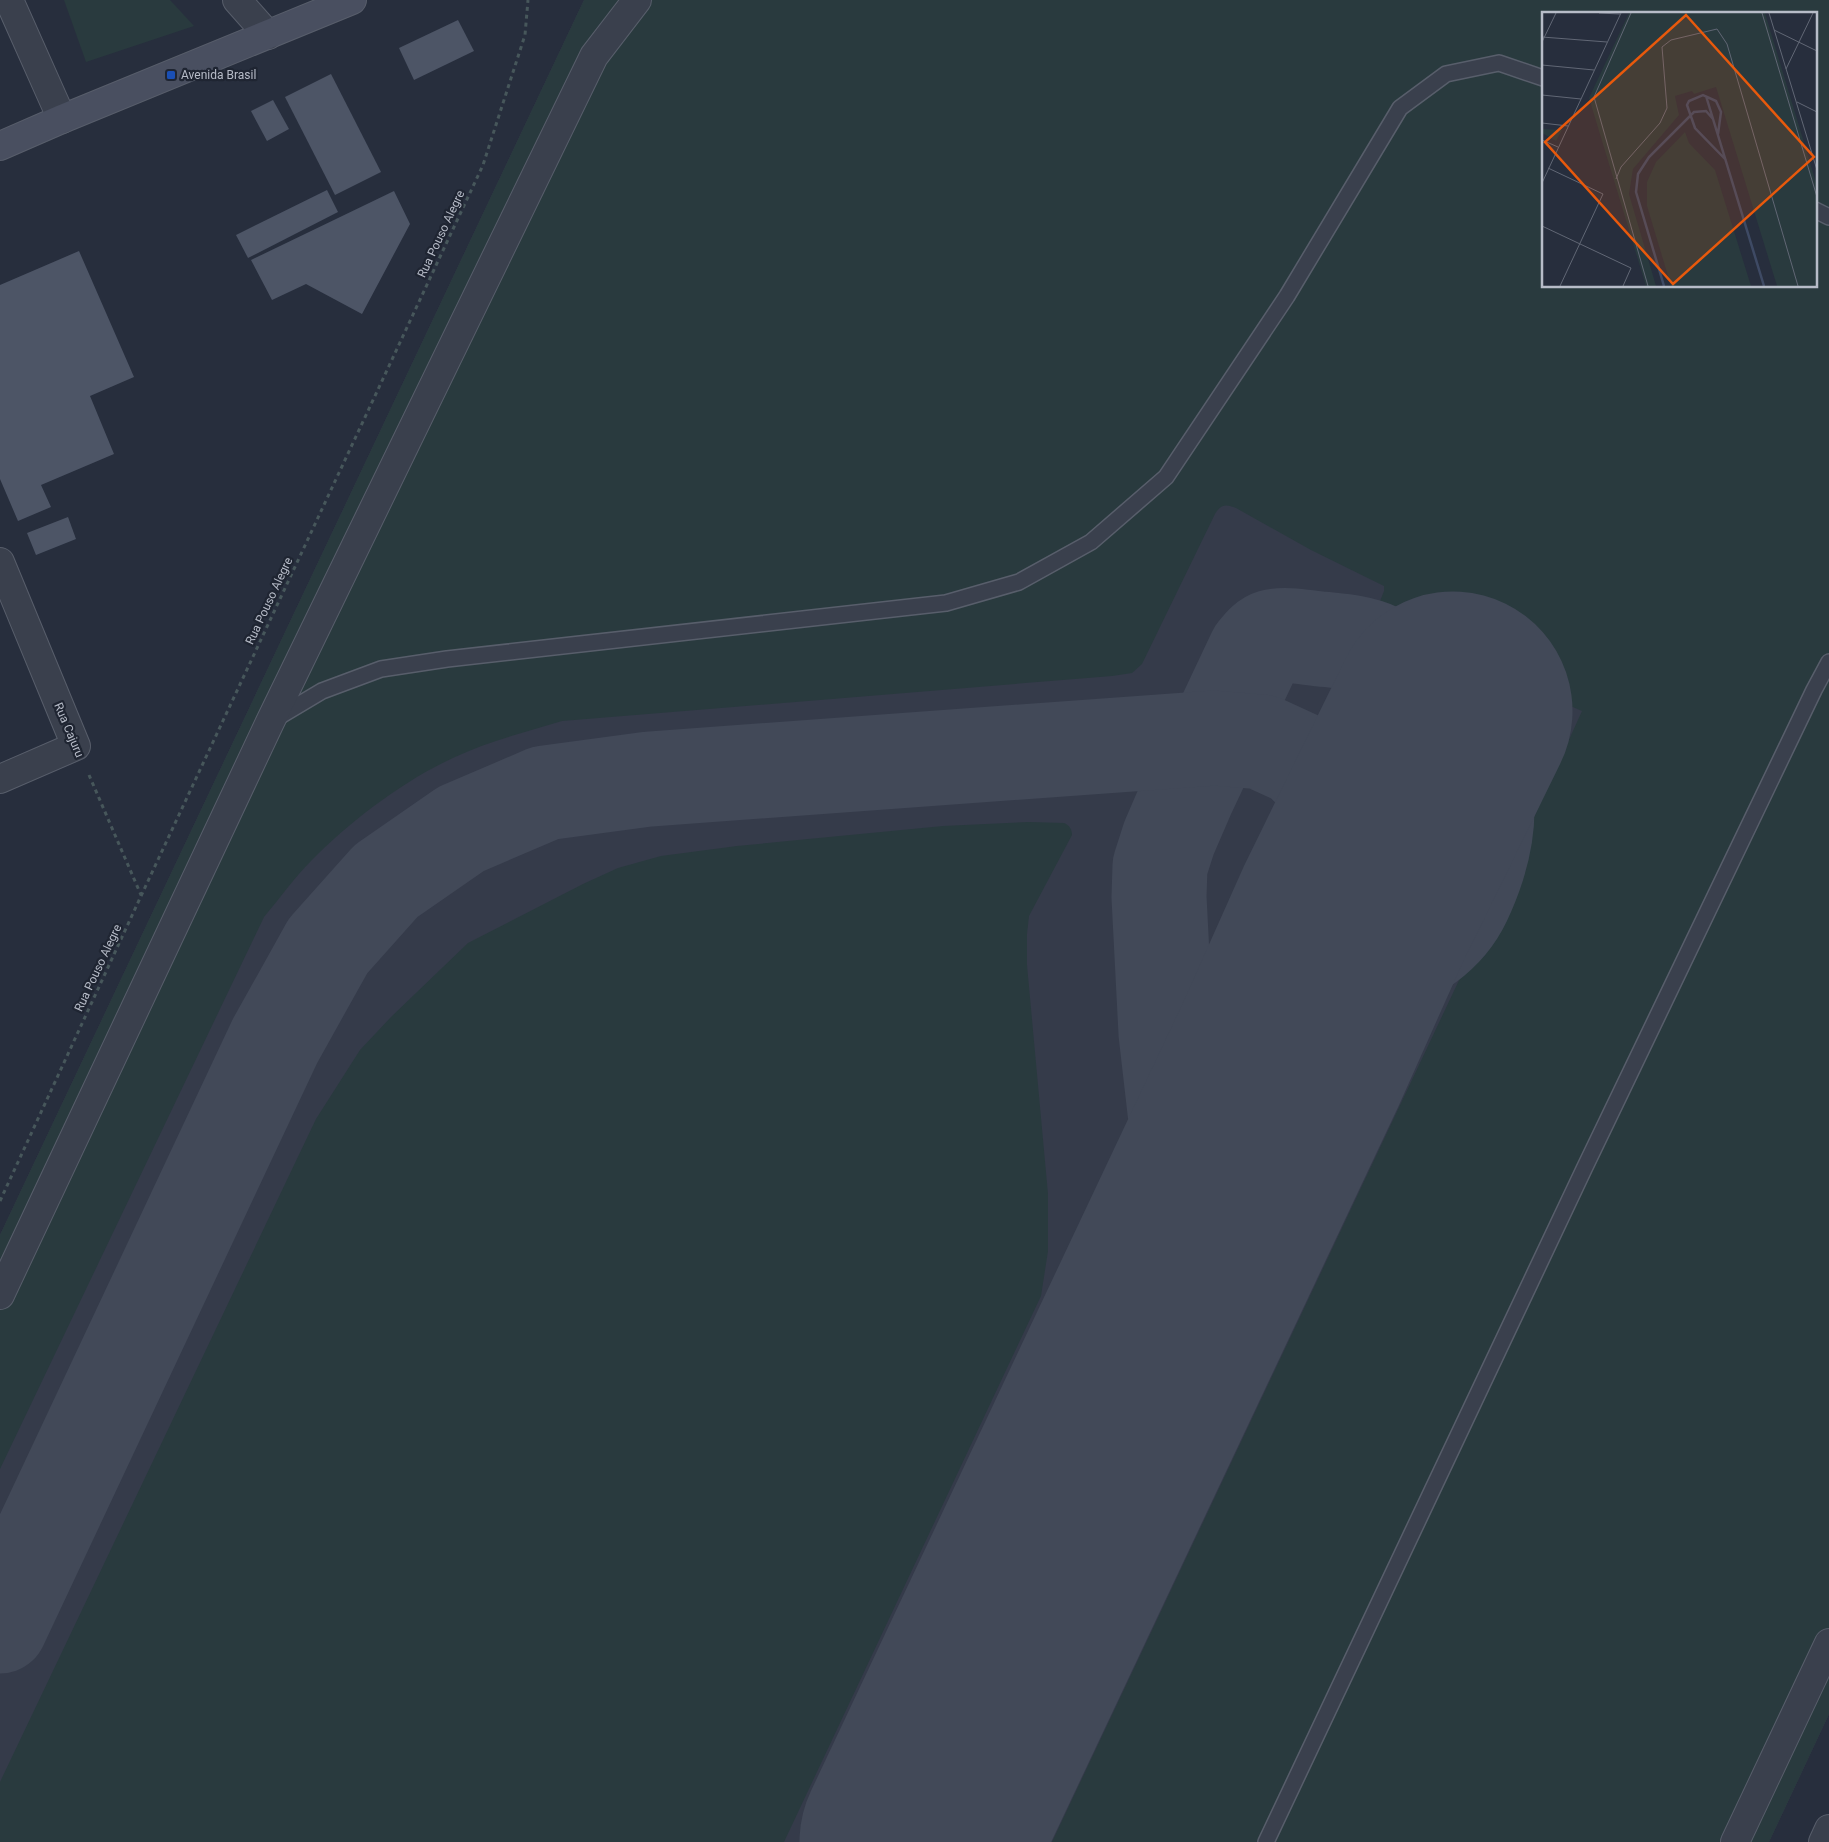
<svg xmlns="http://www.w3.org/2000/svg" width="1829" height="1842" font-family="Roboto,sans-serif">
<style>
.airport{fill:#353b4a;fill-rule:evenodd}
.green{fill:#293a3e;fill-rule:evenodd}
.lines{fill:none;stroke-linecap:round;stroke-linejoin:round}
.taxiway{stroke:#424958;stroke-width:95}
.runway{stroke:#424958;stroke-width:239}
.building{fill:#4d5566}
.service-casing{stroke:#585e6b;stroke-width:18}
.minor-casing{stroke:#585e6b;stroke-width:30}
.secondary-casing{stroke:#585e6b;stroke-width:30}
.path{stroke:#47575b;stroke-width:3;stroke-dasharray:4 4;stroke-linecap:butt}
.service{stroke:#3a404d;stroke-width:15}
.minor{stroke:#3a404d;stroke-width:28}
.secondary{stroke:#494f60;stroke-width:28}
.transit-dot{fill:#1a4fb4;stroke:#1f2532;stroke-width:2}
.labels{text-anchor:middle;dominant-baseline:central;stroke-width:4.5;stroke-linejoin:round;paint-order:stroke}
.poi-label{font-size:12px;fill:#b7bcc8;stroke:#1f2532;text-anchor:start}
.street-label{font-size:12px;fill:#b7bcc8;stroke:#1f2532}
.inset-river{fill:none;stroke:#3e4a64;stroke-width:2.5}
.inset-road{fill:none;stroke:#616775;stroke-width:1}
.view{fill:#e8590c;fill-opacity:0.15;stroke:#e8590c;stroke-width:2.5}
.inset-edge{fill:none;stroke:#b7bcc8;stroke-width:2.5}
</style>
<rect width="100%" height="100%" fill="#272e3d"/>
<!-- airport -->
<path class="airport" d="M584,0H1829V1714L1769,1842H0V1235ZM1543,14H1815V286H1543Z"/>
<!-- green -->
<g class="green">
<path d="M64,0H170L194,26L86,62Z"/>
<path d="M584,0H1829V1714L1769,1842H1052L1487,921L1582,711L1373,619L1384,591V586L1311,550L1236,508C1226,504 1221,504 1215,514L1142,664L1132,673L1112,676L562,721C526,732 489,741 455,757C404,780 349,822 311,861C294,878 280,898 264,917L0,1469V1235ZM1543,14H1815V286H1543Z"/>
<path d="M1029,822L1064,823C1069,825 1072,829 1072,835L1029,916L1027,934V965L1048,1194V1251L1041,1296L784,1842H0V1782L316,1119L360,1050L391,1017L468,943L583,884L618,868L661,856L737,846L943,826Z"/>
</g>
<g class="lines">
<!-- taxiway -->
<g class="taxiway">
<path d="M1177,1294L1183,1207L1176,1120L1166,1033L1159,897L1160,866L1169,838L1188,794L1255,652C1260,646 1265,639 1272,637C1285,633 1308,638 1321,639C1339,641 1360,642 1377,650C1416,667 1456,704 1472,744C1475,753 1477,763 1480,773C1483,784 1487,798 1487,810C1487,838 1478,869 1467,894C1444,950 1397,958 1352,988C1327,1005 1309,1031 1291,1054"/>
<path d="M0,1626L275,1041L328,946L386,881L461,829L545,793L649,779L1213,738L1262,742L1299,759L1326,786L1346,816L1358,859L1353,915"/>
</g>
<!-- runway -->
<path class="runway" d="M919,1842L1291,1054L1353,915L1453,711"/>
</g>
<!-- building -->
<g class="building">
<path d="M458,20L474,51L414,80L399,48Z"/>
<path d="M331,74L381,172L335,195L285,97Z"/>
<path d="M273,100L289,129L267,141L251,111Z"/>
<path d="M327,190L338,212L248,258L236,235Z"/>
<path d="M394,191L410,224L362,314L306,284L272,300L251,260Z"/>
<path d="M79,251L134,377L90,396L114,454L41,485L51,507L18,521L0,479V285Z"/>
<path d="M68,517L76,539L36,555L27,533Z"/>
</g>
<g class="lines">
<defs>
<g id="service">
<path d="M1815,210L1829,217"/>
<path d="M275,719L322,691L381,669L447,659L946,603L1019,582L1091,542L1166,477L1287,296L1400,108L1446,74L1499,63L1543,78"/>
<path d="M1266,1842L1584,1169L1814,690L1829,662"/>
</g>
<g id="minor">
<path d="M9,0L62,119"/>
<path d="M237,0L268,35"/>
<path d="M0,562L76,746L0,779"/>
<path d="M0,1295L270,722L594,56L637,0"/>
<path d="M1735,1842L1829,1643"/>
<path d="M1823,1842L1829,1829"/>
</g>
<path id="secondary" d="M0,146L62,119L352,0"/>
</defs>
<!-- service casing -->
<use href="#service" class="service-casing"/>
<!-- minor casing -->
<use href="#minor" class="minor-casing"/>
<!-- secondary casing -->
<use href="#secondary" class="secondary-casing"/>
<!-- path -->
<g class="path">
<path d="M89,775L141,895"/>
<path d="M0,1201L141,896L483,165L525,35L528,0"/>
</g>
<!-- service -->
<use href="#service" class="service"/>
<!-- minor -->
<use href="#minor" class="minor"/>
<!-- secondary -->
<use href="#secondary" class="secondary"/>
</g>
<!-- markers -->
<rect class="transit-dot" x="166" y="70" width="10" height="10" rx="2.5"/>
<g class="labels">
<!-- poi labels -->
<g class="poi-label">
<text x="181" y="75">Avenida Brasil</text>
</g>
<!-- street labels -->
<g class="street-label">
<text transform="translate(441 234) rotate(-65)">Rua Pouso Alegre</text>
<text transform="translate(269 601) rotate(-65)">Rua Pouso Alegre</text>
<text transform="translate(69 730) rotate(67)">Rua Cajuru</text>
<text transform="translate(98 968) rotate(-65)">Rua Pouso Alegre</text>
</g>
</g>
<!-- overview -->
<g transform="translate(1542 12)">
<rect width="275" height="275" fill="#272e3d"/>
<path d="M87,1H223L275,174V274H235L174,75L152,82L150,79L133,84L137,103L91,157L87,182L114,274H104L47,86ZM0,117L20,118L14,129L0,121ZM143,120L147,131L173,158L209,274H129L105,194V170L114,150Z" fill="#293a3e"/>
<path class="inset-river" d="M164,84L222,274M176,122L179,100L174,89L161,83L147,89L145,93L153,116L184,148M122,274L94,180L96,162L107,145L152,100L164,99L171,107"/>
<path class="inset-road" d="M57,1L78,2M89,1L52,85L106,274M220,1L275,185M227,1L275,158M232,18L275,39M0,25L65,30M0,30L14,1M0,53L52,58M244,57L271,1M0,83L39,87M255,90L275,100M0,111L26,114M0,128L16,135M6,156L61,182L18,274M74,167L79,155L118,111L125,96L120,35L129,28L175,17L185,32L256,274M0,171L79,1M0,214L89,256L81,274"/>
<path class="view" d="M144,3L272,145L131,272L3,130Z"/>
<rect width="275" height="275" class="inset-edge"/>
</g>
</svg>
